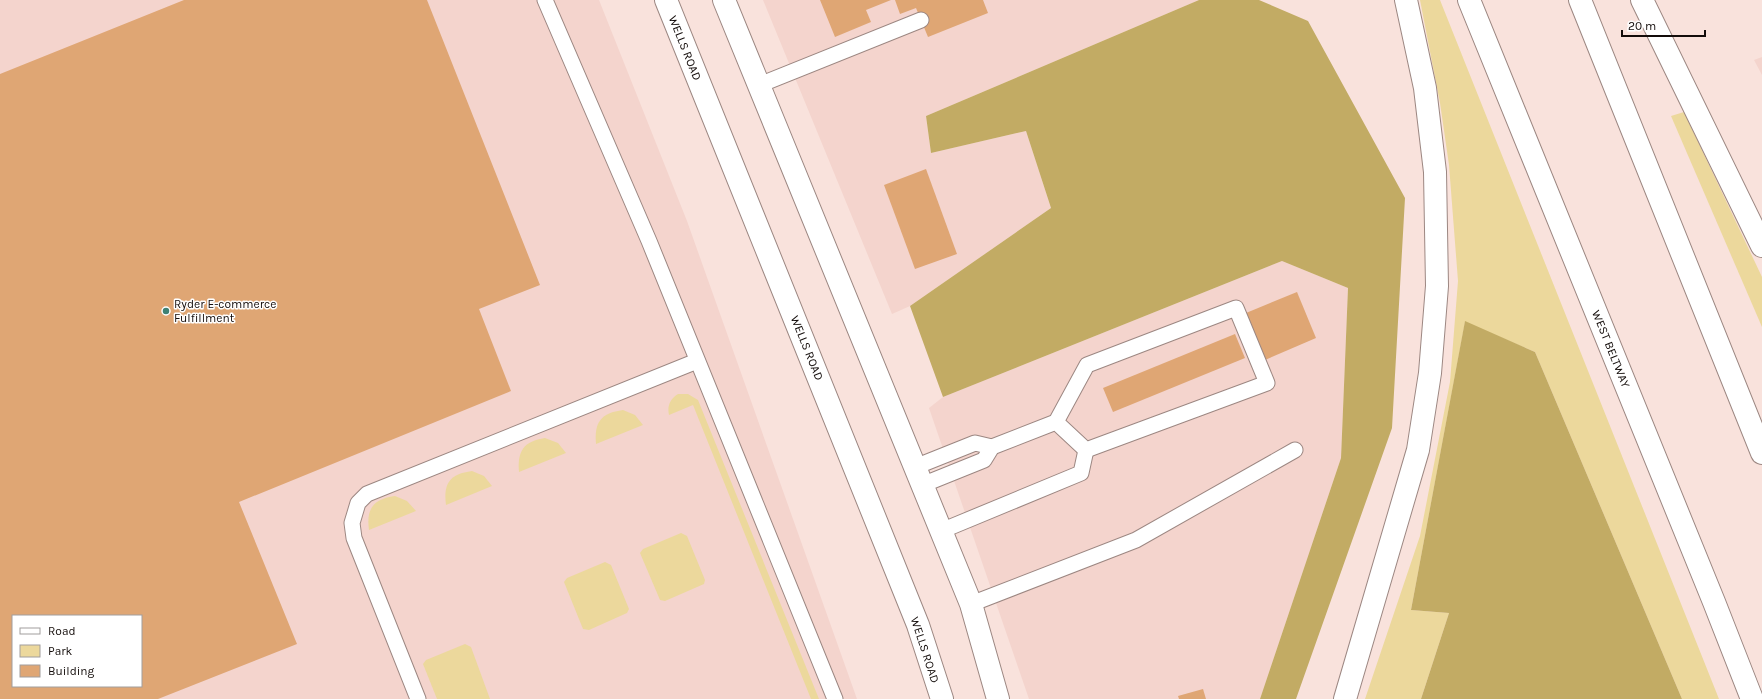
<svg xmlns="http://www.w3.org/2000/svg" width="1762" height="699" font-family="Karla,sans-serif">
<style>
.built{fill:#f4d4cd;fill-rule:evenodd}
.green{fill:#ecd89c}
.forest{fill:#c2ab64}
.building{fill:#dfa674;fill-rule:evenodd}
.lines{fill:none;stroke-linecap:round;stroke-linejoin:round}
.lane-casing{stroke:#9c8782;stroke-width:17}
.secondary-casing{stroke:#9c8782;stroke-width:24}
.highway-casing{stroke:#9c8782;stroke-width:24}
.lane{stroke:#fff;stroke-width:15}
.secondary{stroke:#fff;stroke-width:22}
.highway{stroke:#fff;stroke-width:22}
.poi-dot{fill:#3d8174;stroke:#fff;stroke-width:1.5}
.labels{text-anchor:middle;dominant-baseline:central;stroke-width:3;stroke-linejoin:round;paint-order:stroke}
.street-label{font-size:12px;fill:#130c0a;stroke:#fff}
.poi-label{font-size:12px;fill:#130c0a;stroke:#fff;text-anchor:start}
</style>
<rect width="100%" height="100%" fill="#f9e2dc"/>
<!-- built -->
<g class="built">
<path d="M0,0H599L687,221L857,699H0ZM13,616H141V686H13Z"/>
<path d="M763,0H1199L926,116L931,153L1026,131L1051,208L910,306L892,314Z"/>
<path d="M1762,57V75L1754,60Z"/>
<path d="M1282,261L1348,288L1341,458L1260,699H1029L929,408L943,397Z"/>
</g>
<!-- green -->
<g class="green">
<path d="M1420,0H1440L1719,699H1682L1535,352L1465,322L1411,610L1449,613L1421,699H1365L1420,536L1450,382L1458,281L1449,165L1440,103Z"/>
<path d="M1684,112L1762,277V327L1671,116Z"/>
<path d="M678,394H688L698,400L819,699H811L693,405L669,415C667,406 670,399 678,394Z"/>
<path d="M623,410L635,415L643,425L596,444C594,422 601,413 623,410Z"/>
<path d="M545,438L558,443L566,453L519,472C517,451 524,441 545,438Z"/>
<path d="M472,471L484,476L492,486L446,505C443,483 450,474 472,471Z"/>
<path d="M395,496L407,501L416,511L369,530C366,509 373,499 395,496Z"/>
<path d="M681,533L687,536L705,580L704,584L665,601L660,600L640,553L643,549Z"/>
<path d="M605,562L611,565L629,609L627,613L589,630L583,629L564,582L567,578Z"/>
<path d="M465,644L471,647L490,699H437L423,664L426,660Z"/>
</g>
<!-- forest -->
<g class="forest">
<path d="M1199,0H1259L1308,21L1405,198L1392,428L1296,699H1260L1341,458L1348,288L1282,261L943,397L910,306L1051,208L1026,131L931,153L926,116Z"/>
<path d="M1465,321L1535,352L1682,699H1421L1449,613L1411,610Z"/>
</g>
<!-- building -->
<g class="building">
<path d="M184,0H427L540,285L479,309L511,391L239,502L297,644L158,699H0V74ZM13,616H141V686H13Z"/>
<path d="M820,0H891L866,10L871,22L835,37Z"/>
<path d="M895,0H983L988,13L928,37L916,8L900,14Z"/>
<path d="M926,169L957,254L915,269L884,185Z"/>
<path d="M1297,292L1316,338L1265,360L1246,313Z"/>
<path d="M1235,334L1245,358L1113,412L1103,388Z"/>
<path d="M1203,689L1206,699H1179L1178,696Z"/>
</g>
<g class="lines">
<defs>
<g id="lane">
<path d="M545,0L649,241L835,699"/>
<path d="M759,85L921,20"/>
<path d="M915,467L975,443L992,447"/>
<path d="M922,485L984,460L992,447L1056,422L1087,365L1236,308L1267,383L1086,450L1056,422"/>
<path d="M941,531L1081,473L1086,450"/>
<path d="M971,604L1136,540L1295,450"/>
<path d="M418,699L354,538L352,523L358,503L367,494L697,361"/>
</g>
<g id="secondary">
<path d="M666,0L918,625L942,699"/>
<path d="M724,0L971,604L998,699"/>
</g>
<g id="highway">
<path d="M1469,0L1714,602L1752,699"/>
<path d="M1580,0L1762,453"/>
<path d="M1642,0L1762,246"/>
<path d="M1345,699L1418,450L1430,373L1437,286L1435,172L1425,88L1406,0"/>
</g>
</defs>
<!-- lane casing -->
<use href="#lane" class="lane-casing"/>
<!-- secondary casing -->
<use href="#secondary" class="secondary-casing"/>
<!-- highway casing -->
<use href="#highway" class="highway-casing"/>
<!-- lane -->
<use href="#lane" class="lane"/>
<!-- secondary -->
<use href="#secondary" class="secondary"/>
<!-- highway -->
<use href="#highway" class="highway"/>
</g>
<!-- markers -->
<circle class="poi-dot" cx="166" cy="311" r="4"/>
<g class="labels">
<!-- street labels -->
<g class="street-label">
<text transform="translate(685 48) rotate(68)">WELLS ROAD</text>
<text transform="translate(807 348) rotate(68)">WELLS ROAD</text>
<text transform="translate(1611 349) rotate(68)">WEST BELTWAY</text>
<text transform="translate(925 650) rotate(72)">WELLS ROAD</text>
</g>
<!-- poi labels -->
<g class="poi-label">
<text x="174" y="304">Ryder E-commerce<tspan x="174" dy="14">Fulfillment</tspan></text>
</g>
</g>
<!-- legend -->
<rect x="12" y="615" width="130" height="72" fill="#ffffff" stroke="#a19e9d"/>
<rect x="20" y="628" width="20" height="6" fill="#ffffff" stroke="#a19e9d"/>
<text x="48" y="635" font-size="12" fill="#130c0a">Road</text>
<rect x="20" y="645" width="20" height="12" fill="#ecd89c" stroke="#a19e9d"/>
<text x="48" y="655" font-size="12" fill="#130c0a">Park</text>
<rect x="20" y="665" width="20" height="12" fill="#dfa674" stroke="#a19e9d"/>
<text x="48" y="675" font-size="12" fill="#130c0a">Building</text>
<!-- scale -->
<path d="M1622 30v6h83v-6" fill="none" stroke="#130c0a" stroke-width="2"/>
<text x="1628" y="30" font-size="12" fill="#130c0a" stroke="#ffffff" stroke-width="3" paint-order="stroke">20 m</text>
</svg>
